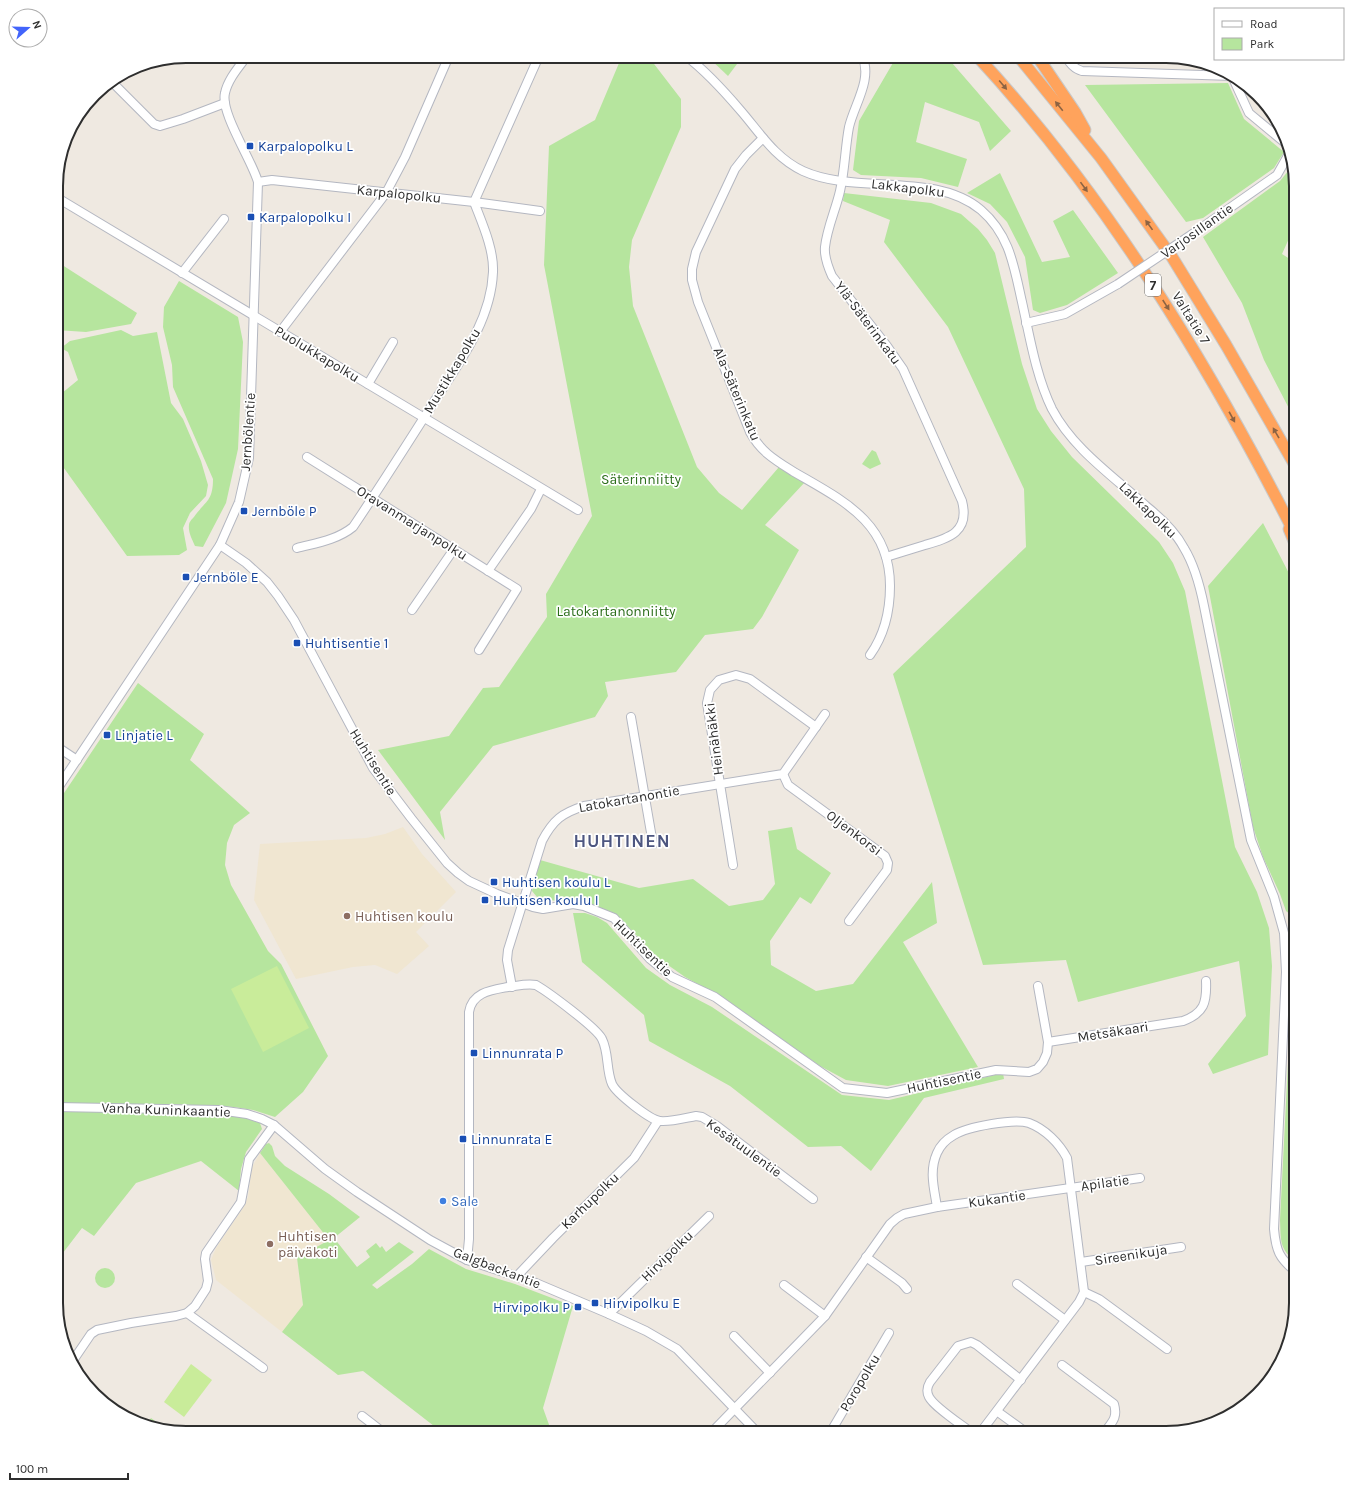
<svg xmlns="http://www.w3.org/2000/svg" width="1352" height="1489" font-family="Karla,sans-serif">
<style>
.education{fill:#f0e6d1}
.green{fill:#b6e59e}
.pitch{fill:#c9ec9a}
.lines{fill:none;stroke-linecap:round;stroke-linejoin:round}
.minor-casing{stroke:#b4b7c1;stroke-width:10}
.highway-casing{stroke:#c9c9c9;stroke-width:13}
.minor{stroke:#fff;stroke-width:8}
.highway{stroke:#ffa35c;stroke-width:11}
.minor-bridge-casing{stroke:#b4b7c1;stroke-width:10;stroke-linecap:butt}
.minor-bridge{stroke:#fff;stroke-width:8}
.oneway{fill:#8c6343}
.transit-dot{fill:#1a4fb4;stroke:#fff;stroke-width:1.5}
.education-dot{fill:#8d6e63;stroke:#fff;stroke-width:1.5}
.shop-dot{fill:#3f7fe0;stroke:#fff;stroke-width:1.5}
.labels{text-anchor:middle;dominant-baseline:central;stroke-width:3.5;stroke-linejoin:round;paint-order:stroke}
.shield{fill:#fff;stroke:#6d6d6d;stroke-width:1}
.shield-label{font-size:13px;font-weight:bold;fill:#2e2e2e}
.transit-label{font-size:14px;fill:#164399;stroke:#fff;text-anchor:start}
.street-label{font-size:14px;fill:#2e2e2e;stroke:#fff}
.park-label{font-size:14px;fill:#2c6e1b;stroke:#fff}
.education-label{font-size:14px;fill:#785e54;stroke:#fff;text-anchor:start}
.shop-label{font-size:14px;fill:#366cbe;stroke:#fff;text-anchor:start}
.district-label{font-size:18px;font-weight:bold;letter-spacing:1px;fill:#4d5680;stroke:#fff}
.rim{fill:none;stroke:#2e2e2e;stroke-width:2}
</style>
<rect width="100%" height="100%" fill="#efe9e1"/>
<!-- education -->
<g class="education">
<path d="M403,827L422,854L456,892L416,932L429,946L397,974L375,965L353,967L296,979L254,900L260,844L366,838L385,834Z"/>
<path d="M260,1153L329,1240L297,1258L303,1306L282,1332L216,1280L211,1260L216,1248L243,1208L248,1197L252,1167Z"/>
</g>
<!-- green -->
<g class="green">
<path d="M622,56H646L651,60L681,99V127L632,240L629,267L633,306L697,467L719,493L742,510L779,467L805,482L765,525L799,550L762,617L753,629L705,635L676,672L605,682L608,696L595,717L493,746L440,812L445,840L378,750L449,736L483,688L499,687L547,617L546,594L592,516L544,265L549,146L595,120Z"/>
<path d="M707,56H743L728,76Z"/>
<path d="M897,56H946L1011,131L990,151L979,122L925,102L916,142L967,159L958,187L921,178L861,175L853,170L859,121Z"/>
<path d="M1228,83L1244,119L1284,152L1274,168L1203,218L1186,222L1085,85Z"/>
<path d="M1293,165L1296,185V223L1282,254L1296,263V359L1288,366L1296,371V422L1264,360L1242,303L1203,237L1280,181Z"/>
<path d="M1000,173L1042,262L1070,257L1053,221L1073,210L1118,273L1067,305L1040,313L1033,310L1025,257L1007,222L990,204L967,193Z"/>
<path d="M844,193L931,203L961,214L978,229L987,240L995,253L1022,364L1037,409L1051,431L1072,457L1159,542L1173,563L1185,591L1235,847L1257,892L1269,928L1272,966L1268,1055L1213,1074L1208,1064L1246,1016L1239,961L1078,1002L1066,960L983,965L893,674L1026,547L1024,489L948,327L884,242L890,220L843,201Z"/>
<path d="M56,261L137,313L131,324L86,332L56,330Z"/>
<path d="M179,281L238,317L243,342L238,449L226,503L203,547L195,546C192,539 188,532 189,525C189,522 192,519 194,517C205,501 213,502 213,479L173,387L172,365L163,327L164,307Z"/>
<path d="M121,330L133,336L157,332L171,403L183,419L201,461L208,485L206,496L190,513L183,528L187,550L179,555L127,556L56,457V398L78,380L68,352L61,348L70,341Z"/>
<path d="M872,450L876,452L881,464L870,469L862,464Z"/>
<path d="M1263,523L1296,587V919L1286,911L1280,894L1263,857L1253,827L1208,586Z"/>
<path d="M138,683L204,734L190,760L250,813L234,825L227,843L225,865L231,885L268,951L281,964L328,1056L303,1092L275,1117L253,1110L234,1107L174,1104L56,1105V805Z"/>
<path d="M792,827L797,849L831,873L811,904L800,897L770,941L771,965L816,991L853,984L932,882L937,923L903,942L978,1067L888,1086L846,1080L820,1066L723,998L685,977L658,958L618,916L582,902L544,900L537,897L532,891L540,860L639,888L693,879L729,906L763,900L775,884L768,831Z"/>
<path d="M573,913H585L597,917L607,923L646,968L670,985L712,1007L842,1095L889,1100L1003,1073L1004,1079L924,1098L871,1171L841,1146L808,1147L730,1086L649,1041L644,1015L582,962Z"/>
<path d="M1289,926L1296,932V997L1291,1006C1292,979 1293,953 1289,926Z"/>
<path d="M1296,1015V1262C1279,1249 1281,1240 1280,1220L1290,1024Z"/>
<path d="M56,1110L217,1114L246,1118L254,1119L260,1123L262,1129L246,1152L241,1169L239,1191L201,1161L136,1183L94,1236L82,1228L56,1262Z"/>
<path d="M269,1143L272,1146L275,1156L285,1166L329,1194L360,1217L334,1238L357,1267L370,1257L366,1251L376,1243L380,1248L382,1246L386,1252L399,1242L414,1252L372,1285L377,1289L412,1264L429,1249L466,1269L515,1284L573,1306L543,1408L552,1433H443L363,1371L338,1375L282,1332L303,1305L297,1258L329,1240L260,1153L266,1144Z"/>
<circle cx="105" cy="1278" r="10"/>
<path d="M151,1418L164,1428L147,1424Z"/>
</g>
<!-- pitch -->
<g class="pitch">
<path d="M277,966L309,1028L263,1052L231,989Z"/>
<path d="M191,1364L212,1380L184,1417L164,1402Z"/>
</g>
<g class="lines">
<defs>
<g id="minor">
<path d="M686,56C707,72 724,91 741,111C760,133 775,158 803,171C856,195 935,171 981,210C1010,235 1014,267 1022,302C1030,338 1036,376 1052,409C1073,449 1113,476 1146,506C1161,518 1175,531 1184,548C1195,566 1200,586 1204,606L1251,840L1274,897L1284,933L1286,972L1274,1229C1276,1251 1279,1258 1296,1272"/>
<path d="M862,56C873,79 854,105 849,127C845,148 845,170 840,191C836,209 827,228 825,247C824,257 828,267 832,276L887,346L903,369L962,501C970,532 949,538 925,545C912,549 899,553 886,557"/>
<path d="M1065,56C1070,63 1074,69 1082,71L1232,76L1249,113L1290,147"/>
<path d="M111,81L154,124L160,126L183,119L225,103"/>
<path d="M763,138L746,155L735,169L696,252L692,269V280L698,302L750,432C761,452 775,460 794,472C842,500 890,522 890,586C890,612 885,634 870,655"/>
<path d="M258,182L272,180L474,202L540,211"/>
<path d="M56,197L578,510"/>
<path d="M1194,233L1277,175L1290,152"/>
<path d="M182,273L224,219"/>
<path d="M1026,323L1065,314L1118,284"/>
<path d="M280,332L386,193L405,157L449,56"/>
<path d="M368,384L393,342"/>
<path d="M307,457L517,589L479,650"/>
<path d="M220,545L246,563L267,582L278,596L294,620L373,768L411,818L447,863L458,873L469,881L497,894L533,907L543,909L573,904L584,906L614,918L650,959L672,977L715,997L843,1088L887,1093L996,1070L1029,1072L1037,1069L1043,1062L1047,1053L1048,1042L1038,986"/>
<path d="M297,548C316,543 337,540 353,527C380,487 406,446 432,405C458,364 491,322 493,272C494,249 482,223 474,202L539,56"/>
<path d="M488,571L531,509L541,489"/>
<path d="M412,610L454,549"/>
<path d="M631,717L653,844"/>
<path d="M56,746L77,760"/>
<path d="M783,774L788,785L885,856L888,863L887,870L849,921"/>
<path d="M56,791L220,545L239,502L249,458L258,182C252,160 220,113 225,93C228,79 239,67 247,56"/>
<path d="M733,865L707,703L710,690L719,680L736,675L750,679L816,727"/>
<path d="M512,987L507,960L508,950L542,841C553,820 562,813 584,806L783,774L825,714"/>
<path d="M1048,1042L1183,1021C1204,1013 1207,1003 1206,981"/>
<path d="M56,1107L219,1110L247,1114L262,1119L274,1125L325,1169L357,1192L430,1240L467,1260L536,1283L609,1314L646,1331L677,1349L758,1433"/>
<path d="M937,1207C934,1188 929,1171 937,1153C940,1146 947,1139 954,1135C967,1127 1014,1118 1029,1123C1045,1129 1059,1143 1067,1158L1084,1292L1079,1302L980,1433"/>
<path d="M866,1257L902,1283L907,1289"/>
<path d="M467,1260L469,1239V1012C472,992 492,990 508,987C517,986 527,983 536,985C548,992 597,1028 602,1039C609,1053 606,1070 612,1084C616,1093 650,1120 660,1121C671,1122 685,1118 696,1116L702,1117L717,1126L813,1199"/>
<path d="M1081,1262L1181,1247"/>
<path d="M517,1276L553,1238L634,1158L658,1121"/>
<path d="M1017,1284L1065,1320"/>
<path d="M784,1285L825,1316"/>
<path d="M1084,1292L1099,1299L1167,1349"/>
<path d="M187,1313L263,1368"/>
<path d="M609,1314L709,1216"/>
<path d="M734,1336L770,1373"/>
<path d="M72,1362L91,1334L97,1330L131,1323L176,1316L187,1313L195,1306L206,1289L208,1281L205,1259L206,1253L241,1202L249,1159L274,1125"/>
<path d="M1062,1365L1114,1404C1118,1418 1112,1422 1104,1433"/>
<path d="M1279,1365L1283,1358"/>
<path d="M998,1412L1027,1433"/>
<path d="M362,1416L384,1433"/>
<path d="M711,1433L825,1316L890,1224L897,1218L904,1214L937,1207L1140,1178"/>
<path d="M830,1433L889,1333"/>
<path d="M972,1433C962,1425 934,1407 929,1397C926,1391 927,1387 930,1382L958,1346L971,1342L977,1345L1021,1380"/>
</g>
<g id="highway">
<path d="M977,56C1108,198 1209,365 1296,536"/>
<path d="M1018,56L1101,158L1172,257L1226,345L1296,467"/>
<path d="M1037,56L1075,112L1085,130"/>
<path d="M1289,529L1296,546"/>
</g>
</defs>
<!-- minor casing -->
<use href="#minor" class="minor-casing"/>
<!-- highway casing -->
<use href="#highway" class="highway-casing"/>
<!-- minor -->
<use href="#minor" class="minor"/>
<!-- highway -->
<use href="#highway" class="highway"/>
<defs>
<path id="minor-bridge" d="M1118,284L1194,233"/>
</defs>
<!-- minor-bridge casing -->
<use href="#minor-bridge" class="minor-bridge-casing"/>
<!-- minor-bridge -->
<use href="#minor-bridge" class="minor-bridge"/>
</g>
<!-- one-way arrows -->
<defs><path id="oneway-solid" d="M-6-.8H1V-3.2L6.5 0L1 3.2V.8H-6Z"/></defs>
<g class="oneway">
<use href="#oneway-solid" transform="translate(1003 85) rotate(50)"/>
<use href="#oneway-solid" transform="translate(1059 106) rotate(-129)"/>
<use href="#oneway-solid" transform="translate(1084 187) rotate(54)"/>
<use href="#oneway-solid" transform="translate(1149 225) rotate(-126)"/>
<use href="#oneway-solid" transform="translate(1166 305) rotate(57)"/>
<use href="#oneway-solid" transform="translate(1232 417) rotate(61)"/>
<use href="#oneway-solid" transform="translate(1276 433) rotate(-120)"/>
</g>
<!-- markers -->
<g class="transit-dot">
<rect x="246" y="142" width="8" height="8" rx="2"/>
<rect x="247" y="213" width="8" height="8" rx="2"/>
<rect x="240" y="507" width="8" height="8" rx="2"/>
<rect x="182" y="573" width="8" height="8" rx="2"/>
<rect x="293" y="639" width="8" height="8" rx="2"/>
<rect x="103" y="731" width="8" height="8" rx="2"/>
<rect x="490" y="878" width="8" height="8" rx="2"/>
<rect x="481" y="896" width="8" height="8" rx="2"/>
<rect x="470" y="1049" width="8" height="8" rx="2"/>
<rect x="459" y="1135" width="8" height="8" rx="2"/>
<rect x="591" y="1299" width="8" height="8" rx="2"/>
<rect x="574" y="1303" width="8" height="8" rx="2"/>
</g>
<g class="education-dot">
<circle cx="347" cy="916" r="4"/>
<circle cx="270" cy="1244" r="4"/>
</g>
<circle class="shop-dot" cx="443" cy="1201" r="4"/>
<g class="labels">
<!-- shield labels -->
<rect class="shield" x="1145" y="274" width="16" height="22" rx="3"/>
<g class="shield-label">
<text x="1153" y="285">7</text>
</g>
<!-- transit labels -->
<g class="transit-label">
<text x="258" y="146">Karpalopolku L</text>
<text x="259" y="217">Karpalopolku I</text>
<text x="252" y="511">Jernböle P</text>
<text x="194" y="577">Jernböle E</text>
<text x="305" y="643">Huhtisentie 1</text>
<text x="115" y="735">Linjatie L</text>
<text x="502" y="882">Huhtisen koulu L</text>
<text x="493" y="900">Huhtisen koulu I</text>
<text x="482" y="1053">Linnunrata P</text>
<text x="471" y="1139">Linnunrata E</text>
<text x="603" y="1303">Hirvipolku E</text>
<text x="570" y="1307" text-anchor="end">Hirvipolku P</text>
</g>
<!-- street labels -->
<g class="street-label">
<text transform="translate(908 188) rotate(7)">Lakkapolku</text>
<text transform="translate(399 194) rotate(6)">Karpalopolku</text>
<text transform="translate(1197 231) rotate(-35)">Varjosillantie</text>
<text transform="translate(1191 318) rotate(58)">Valtatie 7</text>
<text transform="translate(868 323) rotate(53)">Ylä-Säterinkatu</text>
<text transform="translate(317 354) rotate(31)">Puolukkapolku</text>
<text transform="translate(452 371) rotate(-59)">Mustikkapolku</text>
<text transform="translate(737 394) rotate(67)">Ala-Säterinkatu</text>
<text transform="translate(248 432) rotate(-86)">Jernbölentie</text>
<text transform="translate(1148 510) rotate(44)">Lakkapolku</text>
<text transform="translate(412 523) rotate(32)">Oravanmarjanpolku</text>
<text transform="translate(714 739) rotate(-97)">Heinähäkki</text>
<text transform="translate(373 762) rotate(58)">Huhtisentie</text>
<text transform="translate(629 799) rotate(-10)">Latokartanontie</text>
<text transform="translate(854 833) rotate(37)">Oljenkorsi</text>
<text transform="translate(643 948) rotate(44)">Huhtisentie</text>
<text transform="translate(1113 1032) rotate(-9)">Metsäkaari</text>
<text transform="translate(944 1081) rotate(-12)">Huhtisentie</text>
<text transform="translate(166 1110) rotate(2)">Vanha Kuninkaantie</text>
<text transform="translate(744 1148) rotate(36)">Kesätuulentie</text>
<text transform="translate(1105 1183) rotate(-8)">Apilatie</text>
<text transform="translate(997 1199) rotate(-8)">Kukantie</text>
<text transform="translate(590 1201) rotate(-44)">Karhupolku</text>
<text transform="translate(1131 1255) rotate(-9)">Sireenikuja</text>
<text transform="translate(667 1256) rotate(-44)">Hirvipolku</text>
<text transform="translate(497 1268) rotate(21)">Galgbackantie</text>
<text transform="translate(860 1383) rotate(-59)">Poropolku</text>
</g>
<!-- park labels -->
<g class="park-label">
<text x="641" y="479">Säterinniitty</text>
<text x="616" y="611">Latokartanonniitty</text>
</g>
<!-- education labels -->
<g class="education-label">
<text x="355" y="916">Huhtisen koulu</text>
<text x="278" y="1236">Huhtisen<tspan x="278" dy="16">päiväkoti</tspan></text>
</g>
<!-- shop labels -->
<g class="shop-label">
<text x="451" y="1201">Sale</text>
</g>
<!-- district labels -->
<g class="district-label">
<text x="622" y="841">HUHTINEN</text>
</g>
</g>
<!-- crop -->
<path d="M0 0H1352V1489H0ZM186 63H1166A123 123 0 0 1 1289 186V1303A123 123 0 0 1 1166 1426H186A123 123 0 0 1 63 1303V186A123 123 0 0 1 186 63Z" fill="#fff" fill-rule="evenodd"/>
<path class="rim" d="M186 63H1166A123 123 0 0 1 1289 186V1303A123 123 0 0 1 1166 1426H186A123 123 0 0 1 63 1303V186A123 123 0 0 1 186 63Z"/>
<!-- legend -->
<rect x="1214" y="8" width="130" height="52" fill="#ffffff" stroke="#ababab"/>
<rect x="1222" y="21" width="20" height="6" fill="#ffffff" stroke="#ababab"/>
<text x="1250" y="28" font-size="12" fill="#2e2e2e">Road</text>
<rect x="1222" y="38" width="20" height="12" fill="#b6e59e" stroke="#ababab"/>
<text x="1250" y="48" font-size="12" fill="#2e2e2e">Park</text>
<!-- north arrow -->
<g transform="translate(28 28) rotate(70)"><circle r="19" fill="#ffffff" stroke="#ababab"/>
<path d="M0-3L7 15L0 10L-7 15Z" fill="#4264fb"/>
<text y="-6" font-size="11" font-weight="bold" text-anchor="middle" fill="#2e2e2e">N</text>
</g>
<!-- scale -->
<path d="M10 1473v6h118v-6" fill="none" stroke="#2e2e2e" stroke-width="2"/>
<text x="16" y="1473" font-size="12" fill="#2e2e2e" stroke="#ffffff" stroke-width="3" paint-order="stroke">100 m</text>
</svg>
